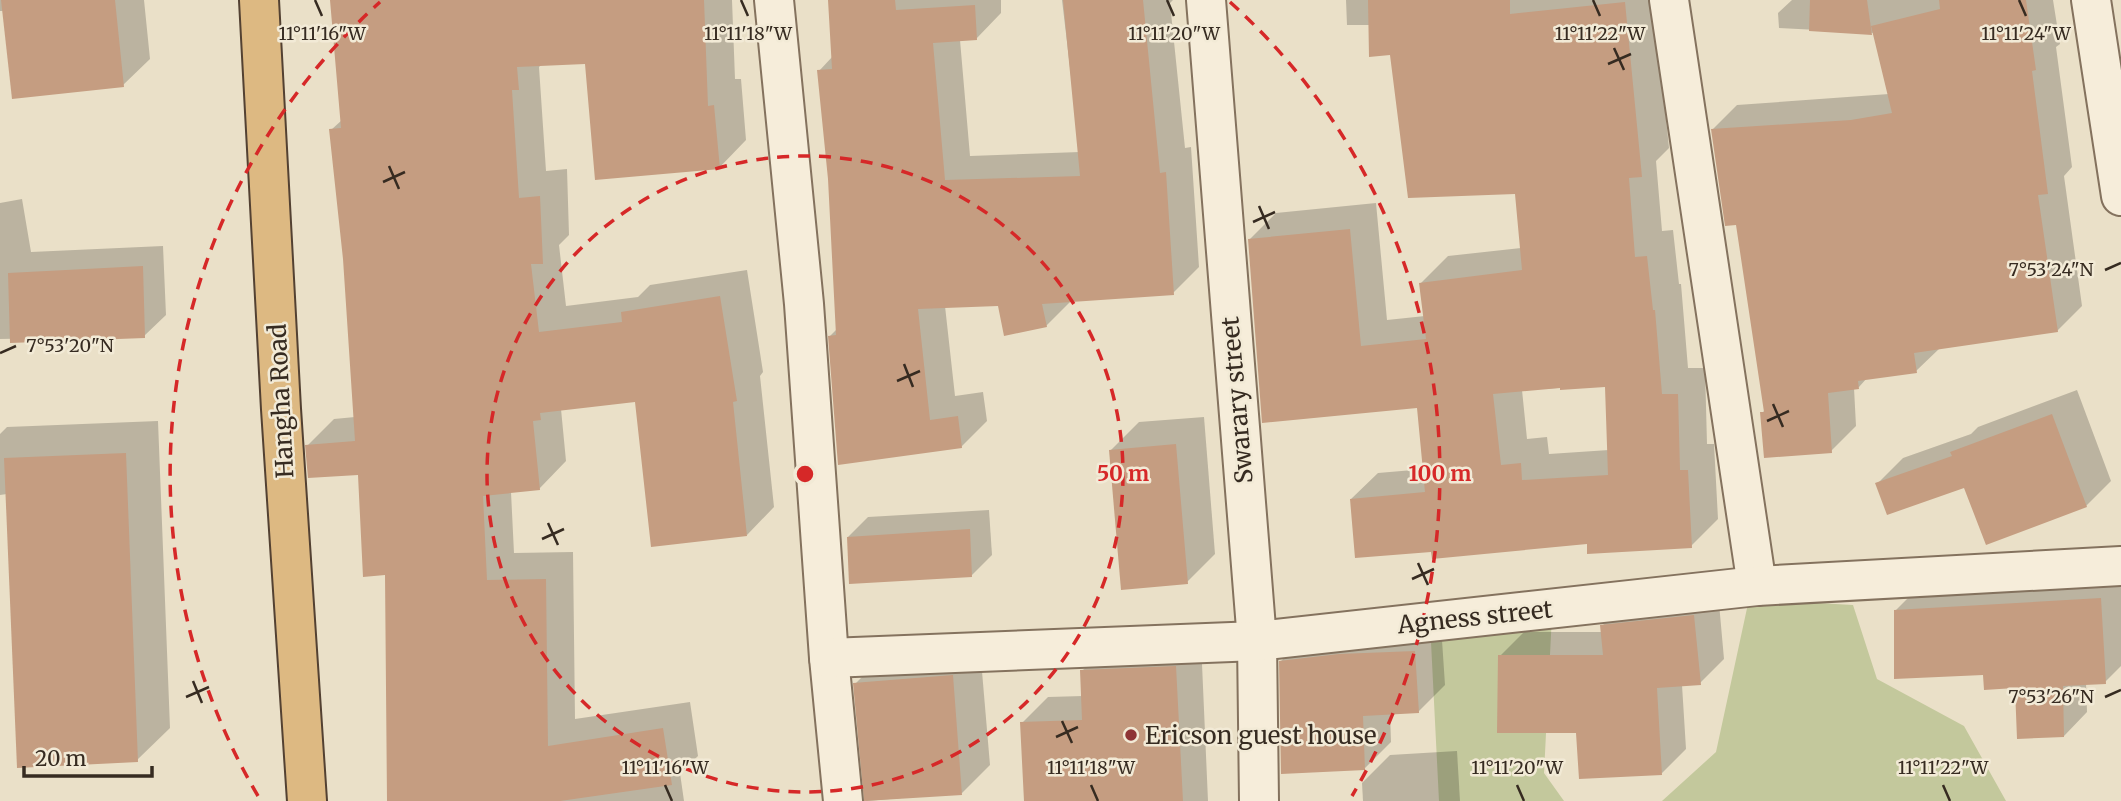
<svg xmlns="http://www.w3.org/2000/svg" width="2121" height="801" font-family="Merriweather,serif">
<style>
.green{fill:#c3c89c}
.shadow{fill:#0003;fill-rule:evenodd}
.building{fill:#c59d81;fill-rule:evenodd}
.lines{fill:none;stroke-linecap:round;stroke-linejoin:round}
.minor-casing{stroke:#84725e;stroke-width:42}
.trunk-casing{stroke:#534132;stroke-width:42}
.minor{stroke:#f6edda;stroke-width:38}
.trunk{stroke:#ddb982;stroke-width:38}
.ticks{fill:none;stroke:#362b21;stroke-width:2.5}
.ring{fill:none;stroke:#d62828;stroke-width:3.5;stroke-dasharray:12 9}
.poi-dot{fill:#8e3435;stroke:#f2ead6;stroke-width:2.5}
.labels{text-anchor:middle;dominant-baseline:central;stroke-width:5;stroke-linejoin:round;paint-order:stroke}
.street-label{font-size:24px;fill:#362b21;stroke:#f2ead6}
.poi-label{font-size:24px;fill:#362b21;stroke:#f2ead6;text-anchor:start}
.ticks-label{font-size:18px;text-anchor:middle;fill:#362b21;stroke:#f2ead6;stroke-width:5;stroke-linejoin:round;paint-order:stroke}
.centre{fill:#d62828;stroke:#f2ead6;stroke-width:3.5}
.ring-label{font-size:21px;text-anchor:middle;font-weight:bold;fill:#d62828;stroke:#f2ead6;stroke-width:5;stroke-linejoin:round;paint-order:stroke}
</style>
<rect width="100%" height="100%" fill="#eae0c8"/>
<!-- green -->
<g class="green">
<path d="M1749,599L1853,605L1877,679L1964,726L2006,801H1662L1716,752Z"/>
<path d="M1552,615L1544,773L1564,801H1439L1430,622Z"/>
</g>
<!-- shadow -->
<g class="shadow">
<path d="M0,0H144L150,59L123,85L4,11H0Z"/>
<path d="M332,0H732L735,79H741L746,140L719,168L587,62L542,64L539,67L546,171L567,169L569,235L559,245L566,306L638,297L650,285L747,270L763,372L760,376L774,507L747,535L637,400L561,409L566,461L539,489L511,492L514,553L573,552L575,719L690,702L698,756L680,773L684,801H389L387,574L359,473L307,446L334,419L355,417L344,259L331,130L342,120Z"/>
<path d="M830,0H1001V13L976,39L960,40L970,156L1080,152L1062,0H1173L1170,3L1185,148L1191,147L1199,267L1173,293L1071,301L1046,326L1000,304L945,306L955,396L983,392L987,421L961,447L830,336L838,328L830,179L819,71L833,56Z"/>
<path d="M1346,0H1654L1669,148L1656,161L1662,231L1673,230L1679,284H1681L1688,368H1705L1707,444H1714L1718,519L1691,546L1588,542L1432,550L1351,499L1378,473L1425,469L1419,406L1249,240L1276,213L1376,203L1387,320L1425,316L1421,283L1448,256L1521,248L1516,192L1391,53L1370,25H1347ZM1607,385L1609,450L1549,454L1547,437L1527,439L1522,390Z"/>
<path d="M1792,0H2053L2060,44L2056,47L2072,167L2064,176L2082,306L2057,331L1940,348L1916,371L1867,378L1859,387L1854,388L1856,426L1831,451L1762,413L1765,410L1737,223L1712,130L1737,105L1889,94L1875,33L1779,28L1778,13Z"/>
<path d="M22,199L31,252L163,246L166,315L144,336L0,339V203Z"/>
<path d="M2077,390L2111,481L2086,506L1965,486L1877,484L1903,458L1971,434L1978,427Z"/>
<path d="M1204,417L1215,554L1187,582L1111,450L1139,422Z"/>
<path d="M158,421L170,728L137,760L7,494L0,495V434L7,427Z"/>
<path d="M989,510L992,555L972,575L848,537L868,517Z"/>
<path d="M2121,575V666L2105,682L2086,683L2087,712L2064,736L2017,687L1984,674L1896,610L1919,587Z"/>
<path d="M1718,592L1724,659L1700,683L1682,685L1686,749L1662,773L1577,731L1500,656L1524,632H1602V626L1626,602Z"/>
<path d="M1441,625L1445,685L1418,712L1390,713L1391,742L1365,768L1281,661L1308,635Z"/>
<path d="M1201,641L1208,801H1025L1022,723L1048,697L1083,696L1082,671L1108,645Z"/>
<path d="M980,648L990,765L962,793L866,801L855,684L883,656Z"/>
<path d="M1457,751L1460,801H1363L1362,783L1390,755Z"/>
</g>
<!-- building -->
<g class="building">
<path d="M1,0H115L124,87L12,99Z"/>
<path d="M330,0H704L708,106L714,105L720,169L595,180L585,64L517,67L519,90H512L519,198L540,196L543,264H531L539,332L622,322L621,312L720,296L737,401L733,402L747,536L651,547L635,402L540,413L541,420L533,421L540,490L483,496L487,580L546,579L548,746L663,728L672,785L560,801H387L385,575L363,577L358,475L308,478L305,445L355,441L343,259L329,129L341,128Z"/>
<path d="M828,0H895L896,10L975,5L977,40L933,43L945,180L1080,176L1063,0H1143L1160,173L1166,172L1174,295L1042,304L1047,327L1004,336L998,306L918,309L930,420L958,416L962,448L838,465L828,336L836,335L828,179L817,70L832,69Z"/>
<path d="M1368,0H1510V14L1625,2L1642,177L1629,178L1635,257L1647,256L1653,310H1655L1662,394H1678L1680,470H1688L1692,548L1587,554V544L1432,559L1431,552L1355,558L1350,499L1425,492L1417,408L1262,423L1248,239L1350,229L1361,346L1426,339L1419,283L1522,270L1515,194L1408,198L1390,55L1369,57ZM1605,387L1608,475L1522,480L1521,463L1501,465L1493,394L1560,388V390Z"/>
<path d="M1810,0H1867L1872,35L1809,31Z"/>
<path d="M1939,0H2026L2036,70L2032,71L2048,194L2038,195L2058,332L1914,353L1917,373L1858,381L1859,389L1828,393L1832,453L1764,458L1760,412H1764L1736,225L1725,226L1711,129L1851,120L1892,113L1871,26L1940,9Z"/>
<path d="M143,266L145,338L10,343L8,273Z"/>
<path d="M2052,414L2087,507L1986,545L1964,488L1887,515L1875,483L1952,456L1950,452Z"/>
<path d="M1176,444L1188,584L1121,590L1109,450Z"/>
<path d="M126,453L138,762L17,768L4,458Z"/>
<path d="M970,529L972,577L849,584L847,537Z"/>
<path d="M2101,598L2106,684L2063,686L2064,737L2017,739L2015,688L1984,690L1983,675L1894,679V610Z"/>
<path d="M1694,615L1701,685L1657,688L1662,775L1579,779L1576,733H1497L1498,655H1603L1600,625Z"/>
<path d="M1415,651L1419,713L1363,716L1365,770L1281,774L1279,661L1339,654Z"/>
<path d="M1176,666L1183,801H1024L1020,722L1082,720L1080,670Z"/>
<path d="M953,675L962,795L864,801L853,683Z"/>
</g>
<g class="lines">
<defs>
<g id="minor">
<path d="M774,0L804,304L829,658L843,801"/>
<path d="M1206,0L1257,641L1259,801"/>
<path d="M1669,0L1757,586"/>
<path d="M2091,0L2121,196"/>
<path d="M829,658L1257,641L1757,586L2121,566"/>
</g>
<path id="trunk" d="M259,0L281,409L307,801"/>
</defs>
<!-- minor casing -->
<use href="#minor" class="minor-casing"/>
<!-- trunk casing -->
<use href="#trunk" class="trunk-casing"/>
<!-- minor -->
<use href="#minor" class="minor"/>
<!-- trunk -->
<use href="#trunk" class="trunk"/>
</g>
<!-- ticks -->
<path class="ticks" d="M315,0L322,16M741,0L748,16M1167,0L1174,16M1593,0L1600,16M2019,0L2026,16M1614,48L1624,70M1608,64L1631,54M389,166L399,189M383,182L405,172M1259,206L1269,229M1253,222L1275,212M2105,270L2121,263M0,353L16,346M904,364L913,387M897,381L920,371M1773,404L1783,427M1767,421L1789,411M548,523L558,545M542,539L564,529M1418,563L1428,585M1412,579L1434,569M193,681L202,703M186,697L209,687M2105,697L2121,690M1062,721L1072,743M1056,737L1078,727M665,785L672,801M1091,785L1098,801M1517,785L1524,801M1943,785L1950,801"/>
<!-- distance rings -->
<g class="ring">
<circle cx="805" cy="474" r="318"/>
<path d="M258 796A635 635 0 0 1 380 2M1230 2A635 635 0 0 1 1352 796"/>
</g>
<!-- markers -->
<circle class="poi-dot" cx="1131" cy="735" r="7"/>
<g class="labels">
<!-- street labels -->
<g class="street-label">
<text transform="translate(1237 400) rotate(-95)">Swarary street</text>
<text transform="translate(281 401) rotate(-93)">Hangha Road</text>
<text transform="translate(1475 617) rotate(-6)">Agness street</text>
</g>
<!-- poi labels -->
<g class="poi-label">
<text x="1145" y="735">Ericson guest house</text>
</g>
</g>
<g class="ticks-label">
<text x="322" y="40">11°11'16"W</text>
<text x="748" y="40">11°11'18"W</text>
<text x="1174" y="40">11°11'20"W</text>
<text x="1600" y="40">11°11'22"W</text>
<text x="2026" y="40">11°11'24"W</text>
<text x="2051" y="276">7°53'24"N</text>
<text x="70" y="352">7°53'20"N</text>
<text x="2051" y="703">7°53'26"N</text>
<text x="665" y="774">11°11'16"W</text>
<text x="1091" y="774">11°11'18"W</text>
<text x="1517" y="774">11°11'20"W</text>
<text x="1943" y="774">11°11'22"W</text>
</g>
<circle cx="805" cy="474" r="10" class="centre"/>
<g class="ring-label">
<text x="1123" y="481">50 m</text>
<text x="1440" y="481">100 m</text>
</g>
<!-- scale -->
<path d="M24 766v10h128v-10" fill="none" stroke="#362b21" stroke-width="3.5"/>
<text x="35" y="766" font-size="21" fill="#362b21" stroke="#f2ead6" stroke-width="5" paint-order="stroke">20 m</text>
</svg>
